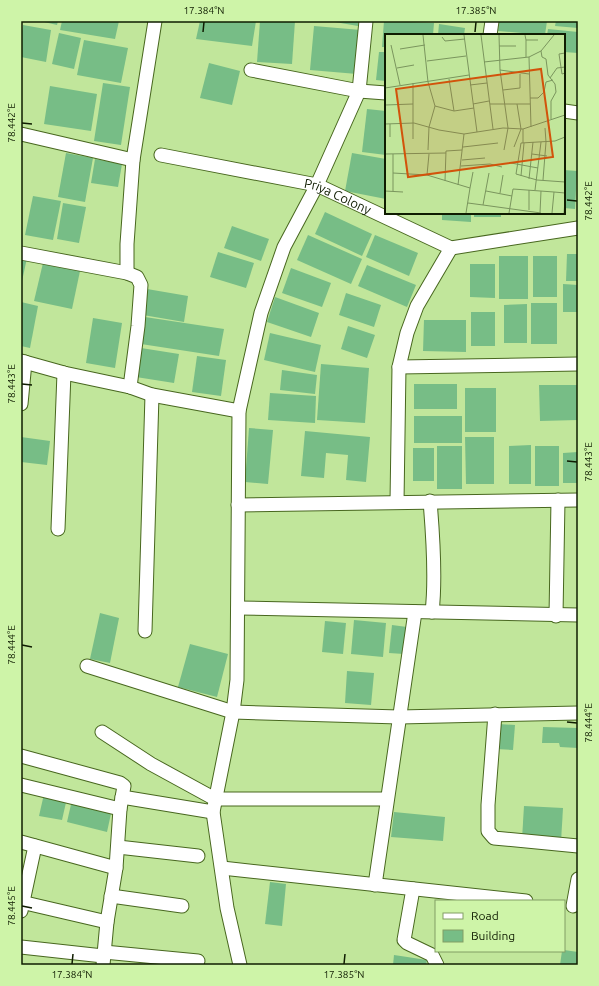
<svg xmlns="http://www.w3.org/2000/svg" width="599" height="986" font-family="Ubuntu,sans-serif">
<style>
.building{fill:#77bd86}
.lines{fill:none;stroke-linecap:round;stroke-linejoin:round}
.street-casing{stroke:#48671f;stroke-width:15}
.street{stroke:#fff;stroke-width:13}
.ticks{fill:none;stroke:#0f1c01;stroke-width:1.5}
.labels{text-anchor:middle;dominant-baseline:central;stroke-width:3;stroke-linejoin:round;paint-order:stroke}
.street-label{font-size:13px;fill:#0f1c01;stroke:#cef4a8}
.inset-road{fill:none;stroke:#7a955d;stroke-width:1}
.view{fill:#d2530b;fill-opacity:0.15;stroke:#d2530b;stroke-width:2}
.inset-edge{fill:none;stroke:#0f1c01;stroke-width:2}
.neatline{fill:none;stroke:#0f1c01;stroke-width:1.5}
.ticks-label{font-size:10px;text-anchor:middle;fill:#0f1c01}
</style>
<rect width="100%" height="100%" fill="#c1e69b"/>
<!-- building -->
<g class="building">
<path d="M40,21H58L57,25Z"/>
<path d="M62,21H119L115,39L60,30Z"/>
<path d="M200,21H256L252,46L196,39Z"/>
<path d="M260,21H295L292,64L257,62Z"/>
<path d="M329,21H359L358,26Z"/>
<path d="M384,21L434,23L433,35H386V47H382Z"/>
<path d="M499,21H547L545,35L498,31Z"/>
<path d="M556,21H578V28L555,26Z"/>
<path d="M439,24L465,28L464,35H438Z"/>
<path d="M23,25L51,30L46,62L21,57V38Z"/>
<path d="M314,26L361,30L357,74L310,70Z"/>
<path d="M548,29L578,32V53L564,52V35H547Z"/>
<path d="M59,33L81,38L74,69L52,64Z"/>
<path d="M84,40L128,48L121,83L77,75Z"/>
<path d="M379,52H386V81L376,80Z"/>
<path d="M209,63L240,71L232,105L200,98Z"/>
<path d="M103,83L130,87L121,145L94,141Z"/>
<path d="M50,86L97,94L91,131L44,124Z"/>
<path d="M367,109L386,111V155L362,152Z"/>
<path d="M66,153L93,158L85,202L58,197Z"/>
<path d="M352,153L386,159V199L345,191Z"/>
<path d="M95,159L122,164L118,187L91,183Z"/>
<path d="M564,170L577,171L575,209L564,208Z"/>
<path d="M33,196L61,201L53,240L25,235Z"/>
<path d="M63,203L86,207L79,243L57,239Z"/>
<path d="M325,212L372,234L362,256L315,234Z"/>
<path d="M442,213H471V222L442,220Z"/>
<rect x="474" y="213" width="27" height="4"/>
<path d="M232,226L269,239L261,261L224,248Z"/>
<path d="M308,235L362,259L351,284L297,260Z"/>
<path d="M375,235L418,253L409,276L366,257Z"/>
<path d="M218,252L254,263L246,288L210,277Z"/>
<path d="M567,254H578V281H566Z"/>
<rect x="499" y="256" width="29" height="43"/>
<rect x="533" y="256" width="24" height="41"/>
<path d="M21,257L27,258L22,281H21Z"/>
<path d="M43,263L80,271L72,309L34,301Z"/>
<path d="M470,264H495V298L470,297Z"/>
<path d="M367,265L416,285L407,307L358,286Z"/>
<path d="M291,268L331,283L322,307L282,293Z"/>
<path d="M563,284L578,285V312H563Z"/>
<path d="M147,289L188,296L184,322L143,315Z"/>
<path d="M346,293L381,305L374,327L339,315Z"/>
<path d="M275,297L319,313L311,337L267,322Z"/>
<path d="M21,302L38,306L30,348L21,346Z"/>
<rect x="531" y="303" width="26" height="41"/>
<path d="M527,304V343H504V305Z"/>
<rect x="471" y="312" width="24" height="34"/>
<path d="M145,317L224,329L219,356L141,344Z"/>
<path d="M93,318L122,323L115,368L86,363Z"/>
<path d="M424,320H466V352L423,351Z"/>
<path d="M348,326L375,335L367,358L341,349Z"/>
<path d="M270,333L321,345L315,372L264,360Z"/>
<path d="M141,348L179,354L174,383L136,377Z"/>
<path d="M197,356L226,360L221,396L192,392Z"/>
<path d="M321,364L369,368L365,423L317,420Z"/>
<path d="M282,370L317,375L315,394L280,390Z"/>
<rect x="414" y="384" width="43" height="25"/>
<path d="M539,385H578V420L540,421Z"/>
<rect x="465" y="388" width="31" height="44"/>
<path d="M270,393L316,396L315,423L268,420Z"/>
<rect x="414" y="416" width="48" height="27"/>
<path d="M249,428L273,430L268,484L245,482Z"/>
<path d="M305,431L370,437L366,482L346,480L348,455L326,453L324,478L301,476Z"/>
<path d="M21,437L50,441L47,465L21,462Z"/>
<path d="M465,437H494V484H466Z"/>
<path d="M531,445V484H509V446Z"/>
<rect x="437" y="446" width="25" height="43"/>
<rect x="535" y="446" width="24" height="40"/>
<rect x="413" y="448" width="21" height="33"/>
<path d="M578,452V483H563V453Z"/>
<path d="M100,613L119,618L110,663L90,659Z"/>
<path d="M354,620L386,623L383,657L351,654Z"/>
<path d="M325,621L346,623L343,654L322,652Z"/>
<path d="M392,625L407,627L404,654L389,653Z"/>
<path d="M190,644L228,654L217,697L178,687Z"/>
<path d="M347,671L374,673L371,705L345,703Z"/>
<path d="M498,724L515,725L513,750L496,749Z"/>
<path d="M543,727L578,728V748L560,747L559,743H542Z"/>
<path d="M44,794L67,798L62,820L39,816Z"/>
<path d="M72,800L112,809L107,832L67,822Z"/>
<path d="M524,806L563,808L561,842L522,839Z"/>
<path d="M394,812L445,817L443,841L391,837Z"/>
<path d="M270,882L286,884L282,926L265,924Z"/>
<path d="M564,950L578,952V965H560L562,951H564Z"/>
<path d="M394,955L427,960L426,965H393Z"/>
</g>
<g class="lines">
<defs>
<g id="street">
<path d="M490,35L492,21"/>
<path d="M251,70L359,91L386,93"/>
<path d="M564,111L578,113"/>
<path d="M21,134L133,160"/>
<path id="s1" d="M161,155L317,185L451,248L578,228"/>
<path d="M21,253L127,273L137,277L141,285L138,326L130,387"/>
<path d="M127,273V244L133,160L155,21"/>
<path d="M21,361L64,373L130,387L152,395L239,411"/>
<path d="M399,367L578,364"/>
<path d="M21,404L25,362"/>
<path d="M430,501C433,536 436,579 432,612"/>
<path d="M397,502L399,367L407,333L417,306L451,248"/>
<path d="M238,505L578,500"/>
<path d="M58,529L64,373"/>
<path d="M238,608L578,615"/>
<path d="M556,616L558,500"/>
<path d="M145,631L152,395"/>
<path d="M87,666L233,712L399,717L578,713"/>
<path d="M495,714L488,805V831L494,838L578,846"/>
<path d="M102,732L151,764L215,799H387"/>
<path d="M21,756L120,783L124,786L120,809L116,868L107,922L103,965"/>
<path d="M21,785L120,809"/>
<path d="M122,797L213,812"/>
<path d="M21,842L116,868"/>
<path d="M118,847L198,856"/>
<path d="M222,868L526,901"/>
<path d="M375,885L415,612"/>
<path d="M413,889L404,940L407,943L432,955L437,965"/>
<path d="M111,896L182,906"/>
<path d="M21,902L107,922"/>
<path d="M573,906L578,879"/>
<path d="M21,911L35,846"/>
<path d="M21,947L103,956"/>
<path d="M104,952L198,961"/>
<path d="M240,965L227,908L213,812L233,712L237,680L239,411L261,313L284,247L317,185L359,91L366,21"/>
</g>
</defs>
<!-- street casing -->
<use href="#street" class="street-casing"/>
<!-- street -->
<use href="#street" class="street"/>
</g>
<!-- ticks -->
<path class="ticks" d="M203,32L204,22M475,32L476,22M22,123L32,124M567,200L577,201M22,384L32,385M567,461L577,462M22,645L32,647M567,722L577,723M22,906L32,908M72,964L73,954M344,964L345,954"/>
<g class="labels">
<!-- street labels -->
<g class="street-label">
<text stroke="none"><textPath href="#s1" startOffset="182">Priya Colony</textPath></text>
</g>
</g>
<!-- overview -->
<g transform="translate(385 34)">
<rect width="180" height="180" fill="#c1e69b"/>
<path class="inset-road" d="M38,1L43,48L50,72L44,93L43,116M79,1L92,98M96,1L108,95M114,1L115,36L123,94L119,116M140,1L141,6H153M57,3L60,7L80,5M141,6V23M6,11L15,51M114,12H131M15,15L40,11M156,17L157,23L161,25L163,41L170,50L171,58L166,67V85M180,19L174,20L177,40L180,39M144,23L146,93M42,27L81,22M99,28L144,23L156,17L169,1M12,34L29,31M115,36L144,40M165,44L172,34L180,33M64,45L69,77M28,49V105M85,51L102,49M0,54L84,41M118,56L135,54V40M145,64H153L159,58L161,48L168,46M88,70L104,67M105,70H145M0,71L28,70M50,72L69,77L89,74M0,90L29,89L54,96L79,100L118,94L138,95L180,81M5,90V103M160,94L161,108M180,103L170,107L136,109L131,140L152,146L180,148M138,109V95M78,113L113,109M129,113L136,95L132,70M0,120L61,119M8,120V157M147,120L162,122M77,126L100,124M126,129L153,134M76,132L105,130L117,133M8,139L42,141L85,154L81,179M104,139L98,171L156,179M42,141L44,120M136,142L139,109M144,145L148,108M158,146L161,108M60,147L61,117L77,116M73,151L79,100M85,154L88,138M150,156L156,108M0,157L18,158M101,157L127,162M115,159L118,141M83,169L98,171M144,176V156M124,179L128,155L169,158M155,179L156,157M167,179L169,158L180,159M179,179L180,166"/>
<path class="view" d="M156,35L168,123L23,143L11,55Z"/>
<rect width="180" height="180" class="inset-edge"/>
</g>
<!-- border -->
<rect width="599" height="986" fill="none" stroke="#cef4a8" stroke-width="44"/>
<!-- legend -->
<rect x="435" y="900" width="130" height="52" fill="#cef4a8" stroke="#829e65"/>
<rect x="443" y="913" width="20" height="6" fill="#ffffff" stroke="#829e65"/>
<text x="471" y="920" font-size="12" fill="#0f1c01">Road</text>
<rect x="443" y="930" width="20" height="12" fill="#77bd86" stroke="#829e65"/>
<text x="471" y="940" font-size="12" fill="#0f1c01">Building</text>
<rect x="22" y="22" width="555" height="942" class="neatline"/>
<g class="ticks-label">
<text x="204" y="14">17.384°N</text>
<text x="476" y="14">17.385°N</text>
<text transform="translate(11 123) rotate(-90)" y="4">78.442°E</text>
<text transform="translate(588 201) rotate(-90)" y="4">78.442°E</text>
<text transform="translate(11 384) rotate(-90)" y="4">78.443°E</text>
<text transform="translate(588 462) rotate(-90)" y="4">78.443°E</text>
<text transform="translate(11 645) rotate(-90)" y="4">78.444°E</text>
<text transform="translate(588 723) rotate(-90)" y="4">78.444°E</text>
<text transform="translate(11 906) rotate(-90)" y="4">78.445°E</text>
<text x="72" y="978">17.384°N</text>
<text x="344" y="978">17.385°N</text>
</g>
</svg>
